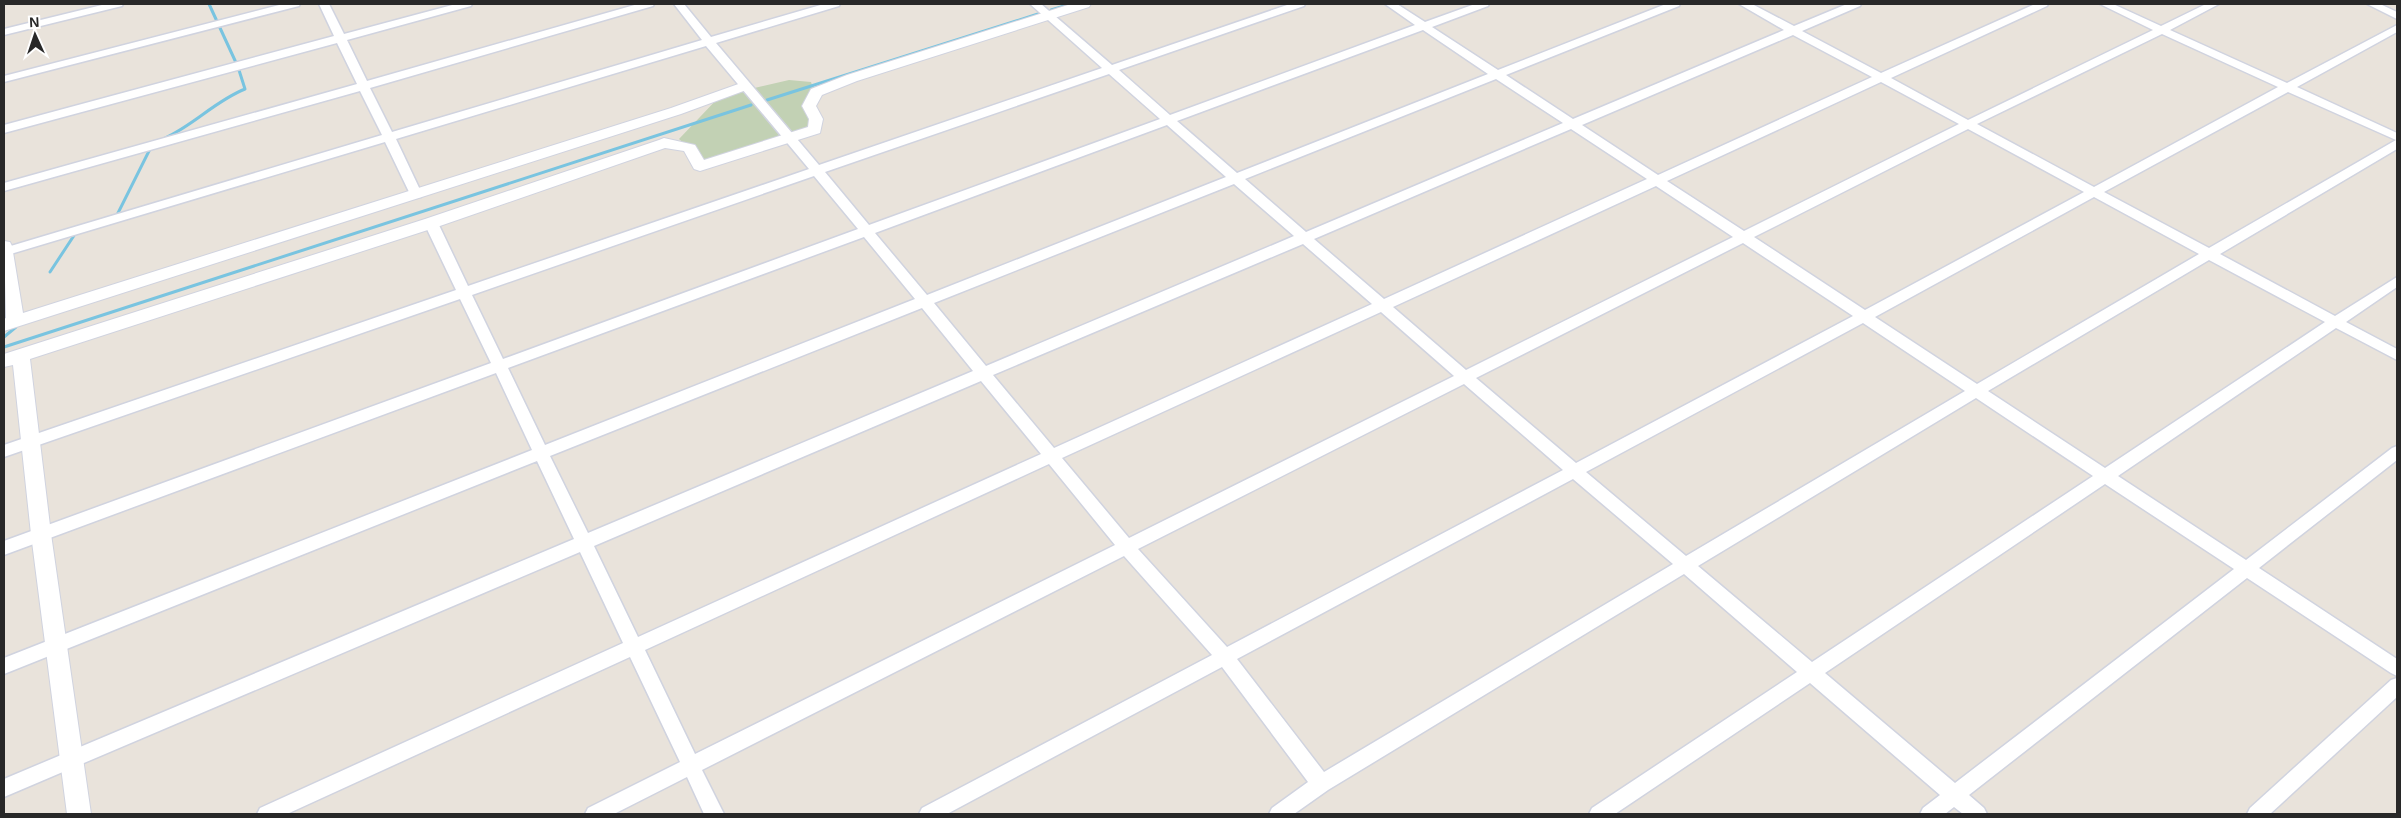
<svg xmlns="http://www.w3.org/2000/svg" width="2401" height="818" font-family="Helvetica,sans-serif">
<style>
.cemetery{fill:#c2d1b4}
.lines{fill:none;stroke-linecap:round;stroke-linejoin:round}
.stream{stroke:#79c4e0;stroke-width:3}
.minor-casing{stroke:#d0d3df;stroke-width:3}
.tertiary-casing{stroke:#d0d3df;stroke-width:2}
.minor{fill:#fff;fill-rule:evenodd}
.tertiary{fill:#fff;fill-rule:evenodd}
</style>
<rect width="100%" height="100%" fill="#e9e3db"/>
<!-- cemetery -->
<path class="cemetery" d="M789,80L811,82L813,88L806,107L812,121L809,129L703,161L679,139L720,96Z"/>
<g class="lines">
<!-- stream -->
<g class="stream">
<path d="M1051,10L1071,4"/>
<path d="M767,100L1038,14"/>
<path d="M165,138C194,125 215,101 245,89L238,67L209,4"/>
<path d="M118,213L150,149"/>
<path d="M50,272L75,234L78,233"/>
<path d="M4,337L16,327"/>
<path d="M4,347L751,105"/>
</g>
<defs>
<g id="minor">
<path d="M106,4H123L122,6L4,35V29Z"/>
<path d="M283,4H300L299,6L4,82V76Z"/>
<path d="M319,4H329L344,34L456,4H472L471,6L347,40L367,81L638,4H654L653,6L370,88L392,132L702,40L674,4H684L711,37L824,4H840L839,6L716,43L819,165L1102,68L1030,4H1041L1112,65L1290,4H1305L1304,6L1119,70L1170,115L1415,25L1385,4H1397L1425,22L1475,4H1489L1488,6L1432,27L1498,70L1666,4H1680L1679,6L1506,75L1573,119L1784,30L1739,4H1752L1794,26L1847,4H1861L1860,6L1802,31L1881,73L2035,4H2048L2047,6L1891,78L1968,120L2153,30L2100,4H2113L2161,26L2206,4H2219L2170,30L2287,83L2397,25V32L2297,87L2397,133V149L2220,254L2335,316L2397,277V287L2346,322L2397,349V360L2336,328L2118,476L2246,560L2392,448L2397,446V460L2259,568L2397,659V676L2391,673L2247,578L1969,795L1984,808L1987,814H1963L1954,807L1945,814H1920L1923,808L1940,795L1810,683L1615,814H1589L1592,808L1797,672L1684,574L1328,790L1294,814H1269L1272,808L1308,782L1222,667L947,814H919L922,808L1212,655L1124,556L702,770L724,814H704L687,777L614,814H585L588,808L680,762L630,657L287,814H257L260,808L623,643L580,552L4,797V779L574,539L537,461L4,674V658L532,450L496,373L4,555V541L491,363L460,299L4,457V445L456,290L424,223L426,220H436L438,223L468,286L809,169L706,46L396,139L422,194L421,197L416,198L410,194L385,142L4,256V248L382,135L360,91L4,191V183L357,84L337,43L4,133V125L334,36ZM1423,30L1488,74L1237,173L1177,121ZM2162,34L2278,87L2094,187L1977,124ZM1793,35L1872,77L1658,175L1582,125ZM1109,74L1160,119L869,225L825,172ZM1496,79L1563,123L1306,232L1245,179ZM1881,82L1959,124L1744,231L1667,181ZM2288,92L2396,140L2209,248L2104,192ZM1167,125L1226,177L927,295L875,233ZM1571,129L1647,179L1384,299L1314,239ZM1968,129L2084,192L1865,310L1754,237ZM814,176L858,229L503,359L472,295ZM1234,184L1294,236L986,366L934,303ZM1656,186L1733,237L1466,370L1393,307ZM2094,197L2199,254L1977,384L1875,317ZM864,237L915,299L545,445L508,368ZM1743,243L1853,316L1576,463L1476,378ZM1303,244L1372,304L1054,448L993,375ZM2209,260L2325,322L2105,468L1988,391ZM922,308L973,371L588,533L550,456ZM1381,312L1454,376L1129,538L1062,458ZM1863,323L1965,391L1686,556L1586,472ZM981,381L1041,454L638,637L594,546ZM1464,384L1563,470L1227,647L1138,549ZM1976,398L2093,476L1812,662L1698,566ZM1049,464L1115,545L695,754L645,650ZM1573,479L1673,564L1324,772L1237,659ZM2105,484L2234,569L1955,783L1825,673Z"/>
<path d="M2367,4H2380L2397,12V19Z"/>
<path d="M2397,678V697L2270,814H2247L2250,808L2391,680Z"/>
</g>
<g id="tertiary">
<path d="M1071,4H1091L1089,7L857,81L822,95L816,106L823,119L820,133L700,171L694,169L684,151L665,148L437,227L30,359L51,534L91,814H67L31,534L13,365L4,367V354L425,219L659,140L664,138L695,145L704,160L808,127L809,119L802,106L811,89L847,75Z"/>
<path d="M744,82L751,86L749,89L681,114L4,331V319L6,318L4,241L10,242L12,246L23,313L671,108Z"/>
</g>
</defs>
<!-- minor casing -->
<use href="#minor" class="minor-casing"/>
<!-- tertiary casing -->
<use href="#tertiary" class="tertiary-casing"/>
<!-- minor -->
<use href="#minor" class="minor"/>
<!-- tertiary -->
<use href="#tertiary" class="tertiary"/>
</g>
<!-- border -->
<rect width="2401" height="818" fill="none" stroke="#282828" stroke-width="10"/>
<!-- north arrow -->
<g transform="translate(35 35) rotate(357)" stroke="#ffffff" stroke-width="4" paint-order="stroke">
<path d="M0-4L9 19L0 12L-9 19Z" fill="#282828"/>
<text y="-8" font-size="14" font-weight="bold" text-anchor="middle" fill="#282828">N</text>
</g>
</svg>
